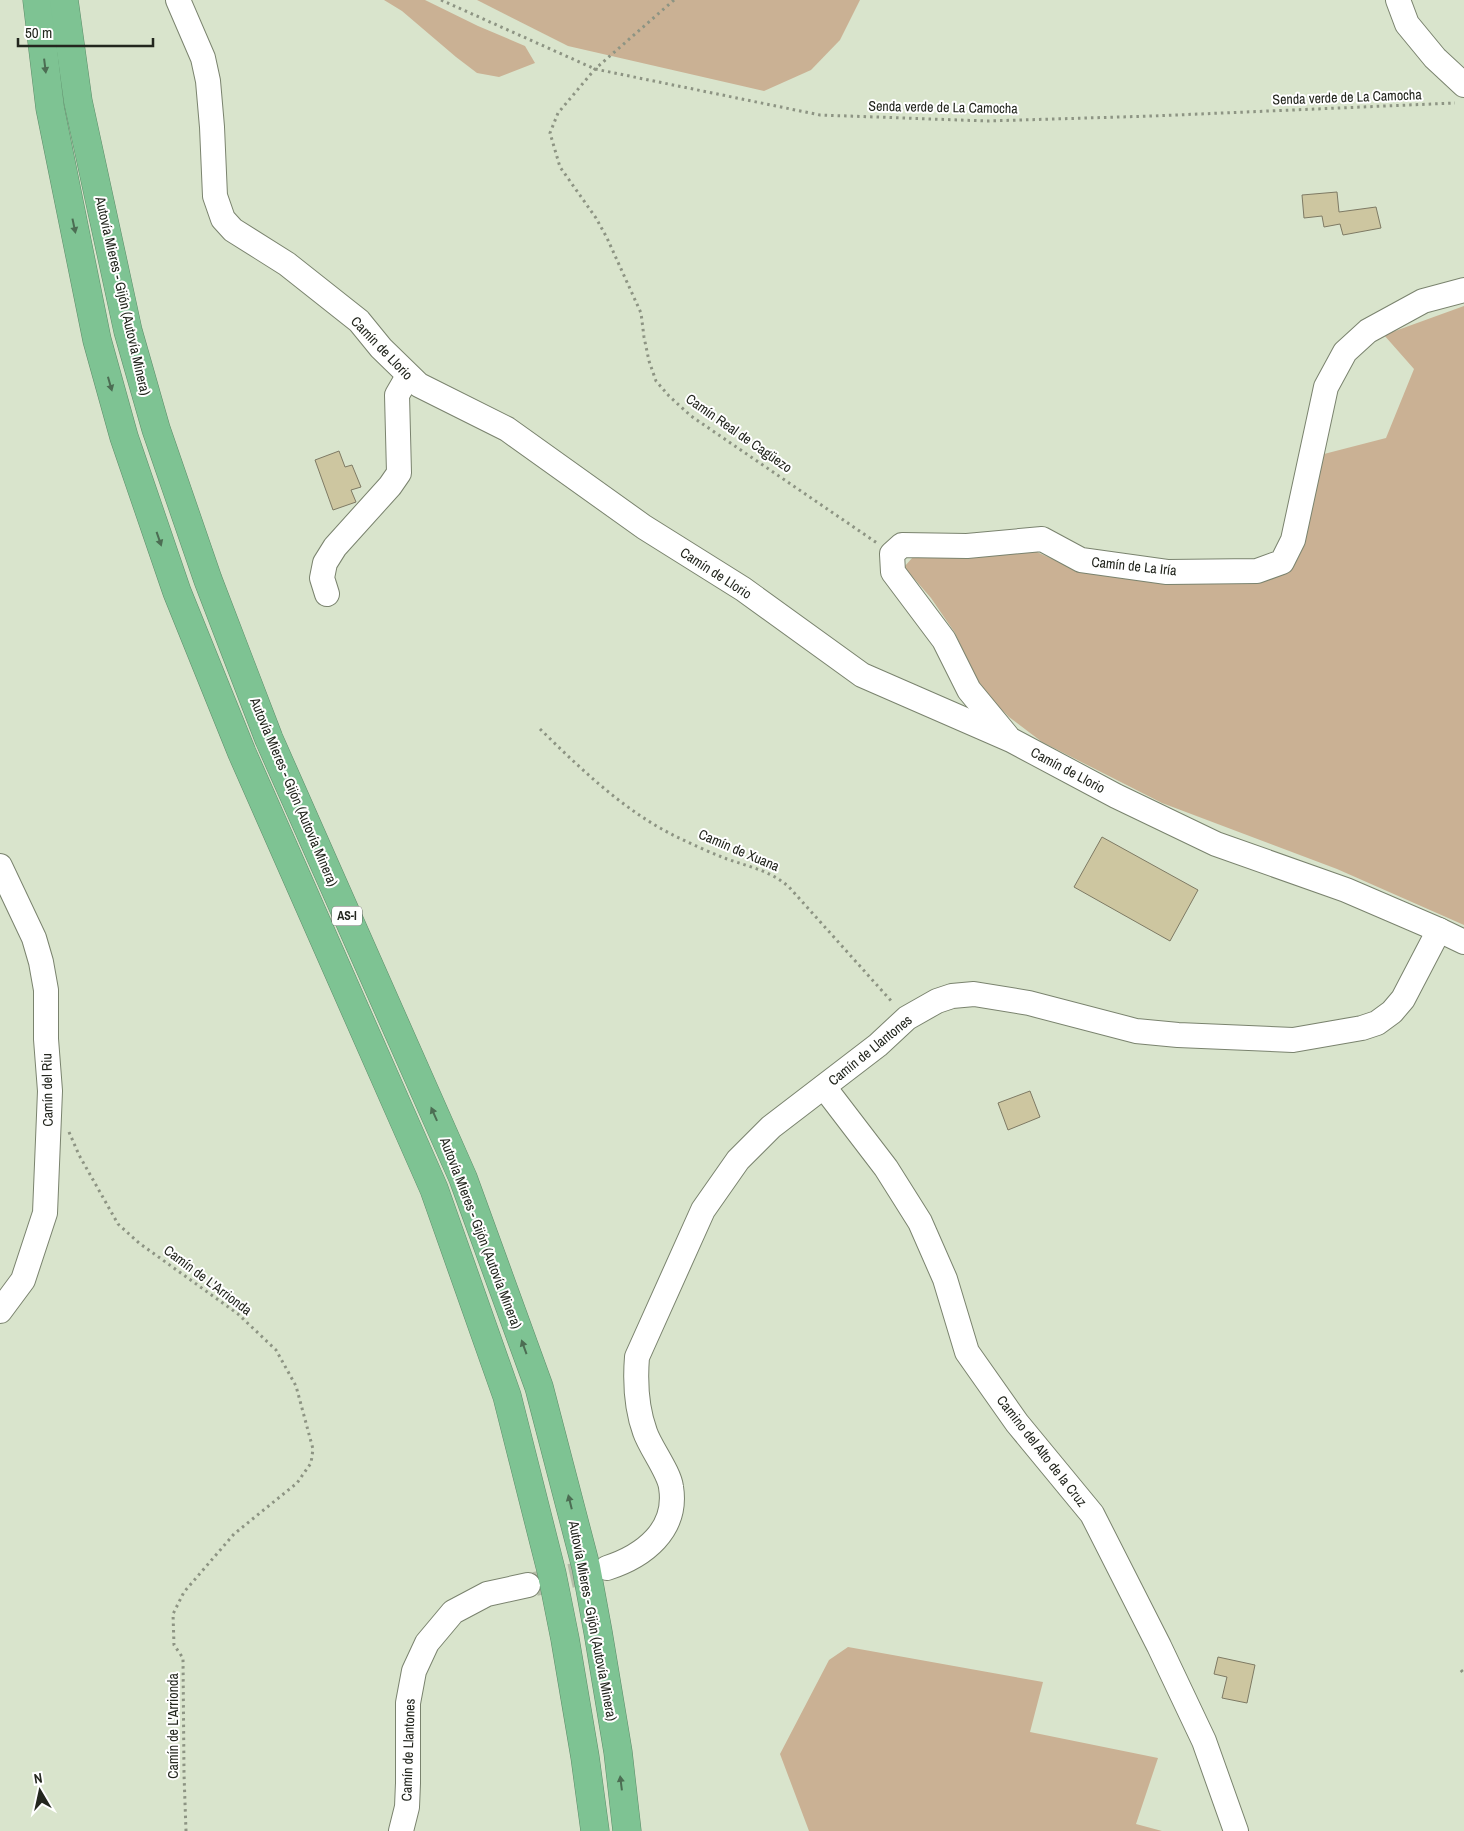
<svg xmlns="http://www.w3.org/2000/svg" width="1464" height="1831" font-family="'Archivo Narrow',sans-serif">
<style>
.green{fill:#cab194}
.building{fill:#cdc6a0;stroke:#7e7a64}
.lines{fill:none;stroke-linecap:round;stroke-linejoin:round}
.minor-tunnel{stroke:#b5bea9;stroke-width:24;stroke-dasharray:24 12;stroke-linecap:butt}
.minor-casing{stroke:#7a836e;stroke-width:26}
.highway-casing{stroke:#5e8c6a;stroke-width:29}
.path{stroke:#8d9483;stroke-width:3;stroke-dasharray:2.5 4;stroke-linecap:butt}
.minor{stroke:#fff;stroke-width:24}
.highway{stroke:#7ec393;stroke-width:28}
.oneway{fill:#4c6d53}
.labels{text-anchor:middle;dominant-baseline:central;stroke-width:4;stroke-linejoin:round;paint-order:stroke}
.shield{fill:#fff;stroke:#656762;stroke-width:1}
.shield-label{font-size:12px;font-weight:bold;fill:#23261e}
.street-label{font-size:14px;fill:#23261e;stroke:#fff}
</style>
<rect width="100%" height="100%" fill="#d9e4cc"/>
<!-- green -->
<g class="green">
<path d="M384,0H425L478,26L525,46L535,63L499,77L477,73L456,57L402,11Z"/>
<path d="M477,0H860L840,40L811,70L764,91L568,46Z"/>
<path d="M1464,306V925L1337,869L1162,803L1042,742L1009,717L979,687L955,633L931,598L904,567L913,557L1037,552L1078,571L1214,581L1275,578L1296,559L1324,454L1386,438L1414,369L1384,335Z"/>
<path d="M848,1647L1043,1682L1030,1732L1158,1758L1136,1824L1162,1831H809L780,1754L829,1660Z"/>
</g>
<!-- building -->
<g class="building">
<path d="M1337,192L1339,212L1376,207L1381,228L1343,235L1340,224L1324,227L1322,216L1304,218L1302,195Z"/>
<path d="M339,451L345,467L352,465L361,487L351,490L356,502L333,510L315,460Z"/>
<path d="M1102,837L1198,890L1170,941L1074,887Z"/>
<path d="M1030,1091L1040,1117L1008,1130L998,1103Z"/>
<path d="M1218,1657L1255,1665L1247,1703L1222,1698L1227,1677L1214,1674Z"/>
</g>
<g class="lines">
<!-- minor-tunnel -->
<path class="minor-tunnel" d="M535,1584L605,1568"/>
<defs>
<g id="minor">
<path d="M178,0L203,58L208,81L212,127L215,196L223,219L233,230L287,264L359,321L381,348L419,385L507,429L644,527L743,589L862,675L1011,740L1116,796L1216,844L1346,890L1439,930L1464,942"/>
<path d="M1398,0L1407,24L1435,58L1464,85"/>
<path d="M327,594L322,578L325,563L335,547L390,486L399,473L397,395L408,376"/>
<path d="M1007,736L969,690L944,640L893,572L892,554L902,545L967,546L1042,539L1081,560L1167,572L1257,571L1282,562L1293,540L1326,387L1345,352L1368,331L1423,301L1464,290"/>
<path d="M0,866L34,938L41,962L46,990V1039L50,1091L45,1213L23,1280L0,1311"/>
<path d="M824,1087L886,1168L920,1222L945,1279L967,1352L1017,1423L1092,1514L1159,1646L1204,1741L1236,1831"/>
<path d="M607,1568C644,1556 678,1530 671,1487C669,1472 650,1447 645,1432C636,1407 635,1382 637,1357L703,1210L738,1160L771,1127L878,1045L907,1018L937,1001L952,996L974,994L1029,1003L1136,1031L1178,1035L1293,1040L1362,1028L1377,1023L1392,1012L1403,999L1439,930"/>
<path d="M401,1831L407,1807L408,1783V1703L414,1671L427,1643L453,1612L487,1594L528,1585"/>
</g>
<g id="highway">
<path d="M37,0L50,108L97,340L124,437L177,592L242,753L434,1189L507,1396L552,1574L565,1639L585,1757L595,1831"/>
<path d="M64,0L78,101L128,331L156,429L208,580L269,739L463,1178L539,1387L586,1567L598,1632L618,1752L627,1831"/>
</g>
</defs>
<!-- minor casing -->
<use href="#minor" class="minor-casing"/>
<!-- highway casing -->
<use href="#highway" class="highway-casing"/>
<!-- path -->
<g class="path">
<path d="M441,0L595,69L820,115L987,121L1153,116L1455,103"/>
<path d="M674,0L595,69L558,113L550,133L560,167L596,218L607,238L641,313L644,337L649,361L656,381L669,396L691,416L877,543"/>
<path d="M540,729C580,768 621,808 671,834C689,843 709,852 727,859C750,867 771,871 789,887L893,1003"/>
<path d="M69,1132L79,1155L118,1224L139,1243L238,1314L276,1350L296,1386L313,1449L311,1463L297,1483L234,1534L184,1592L173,1614L174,1645L183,1658L184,1774L186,1831"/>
<path d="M1461,1670L1464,1674"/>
</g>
<!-- minor -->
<use href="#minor" class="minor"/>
<!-- highway -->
<use href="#highway" class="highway"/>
</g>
<!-- one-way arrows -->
<defs><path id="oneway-solid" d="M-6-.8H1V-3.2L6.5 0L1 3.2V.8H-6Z" transform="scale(1.25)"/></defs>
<g class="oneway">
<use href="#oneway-solid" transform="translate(45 66) rotate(83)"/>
<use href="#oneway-solid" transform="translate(74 226) rotate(78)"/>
<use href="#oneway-solid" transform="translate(110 384) rotate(74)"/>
<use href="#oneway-solid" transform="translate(159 539) rotate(71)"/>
<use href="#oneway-solid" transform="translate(434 1114) rotate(-114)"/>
<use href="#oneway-solid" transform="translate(524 1347) rotate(-110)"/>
<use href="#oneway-solid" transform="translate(570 1502) rotate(-104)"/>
<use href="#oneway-solid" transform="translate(621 1783) rotate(-97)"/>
</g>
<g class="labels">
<!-- shield labels -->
<rect class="shield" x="332" y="906.5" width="30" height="19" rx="4"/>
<g class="shield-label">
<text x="347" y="916">AS-I</text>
</g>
<!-- street labels -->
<g class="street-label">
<text transform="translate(1347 97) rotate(-2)">Senda verde de La Camocha</text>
<text transform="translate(943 107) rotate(1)">Senda verde de La Camocha</text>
<text transform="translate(123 296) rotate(77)">Autovía Mieres - Gijón (Autovía Minera)</text>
<text transform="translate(382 348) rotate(46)">Camín de Llorio</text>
<text transform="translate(739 433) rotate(35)">Camín Real de Cagüezo</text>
<text transform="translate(1134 566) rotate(6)">Camín de La Iría</text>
<text transform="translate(716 573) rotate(33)">Camín de Llorio</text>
<text transform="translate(1068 770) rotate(28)">Camín de Llorio</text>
<text transform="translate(294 792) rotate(67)">Autovía Mieres - Gijón (Autovía Minera)</text>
<text transform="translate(739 850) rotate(23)">Camín de Xuana</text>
<text transform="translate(870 1050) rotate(-39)">Camín de Llantones</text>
<text transform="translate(47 1090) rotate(-91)">Camín del Riu</text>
<text transform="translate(481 1233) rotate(69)">Autovía Mieres - Gijón (Autovía Minera)</text>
<text transform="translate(208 1280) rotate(37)">Camín de L'Arrionda</text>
<text transform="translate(1042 1451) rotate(52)">Camino del Alto de la Cruz</text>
<text transform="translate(593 1621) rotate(79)">Autovía Mieres - Gijón (Autovía Minera)</text>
<text transform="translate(173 1726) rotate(-90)">Camín de L'Arrionda</text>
<text transform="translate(408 1750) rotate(-88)">Camín de Llantones</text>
</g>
</g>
<!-- north arrow -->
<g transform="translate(40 1791) rotate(351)" stroke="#ffffff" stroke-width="4" paint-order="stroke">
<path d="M0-4L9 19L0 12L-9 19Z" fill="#23261e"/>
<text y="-8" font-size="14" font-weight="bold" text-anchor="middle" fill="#23261e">N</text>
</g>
<!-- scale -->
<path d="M18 38v8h135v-8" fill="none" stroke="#23261e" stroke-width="2.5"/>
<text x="25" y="38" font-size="15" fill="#23261e" stroke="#ffffff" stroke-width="4" paint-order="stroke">50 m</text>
</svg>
